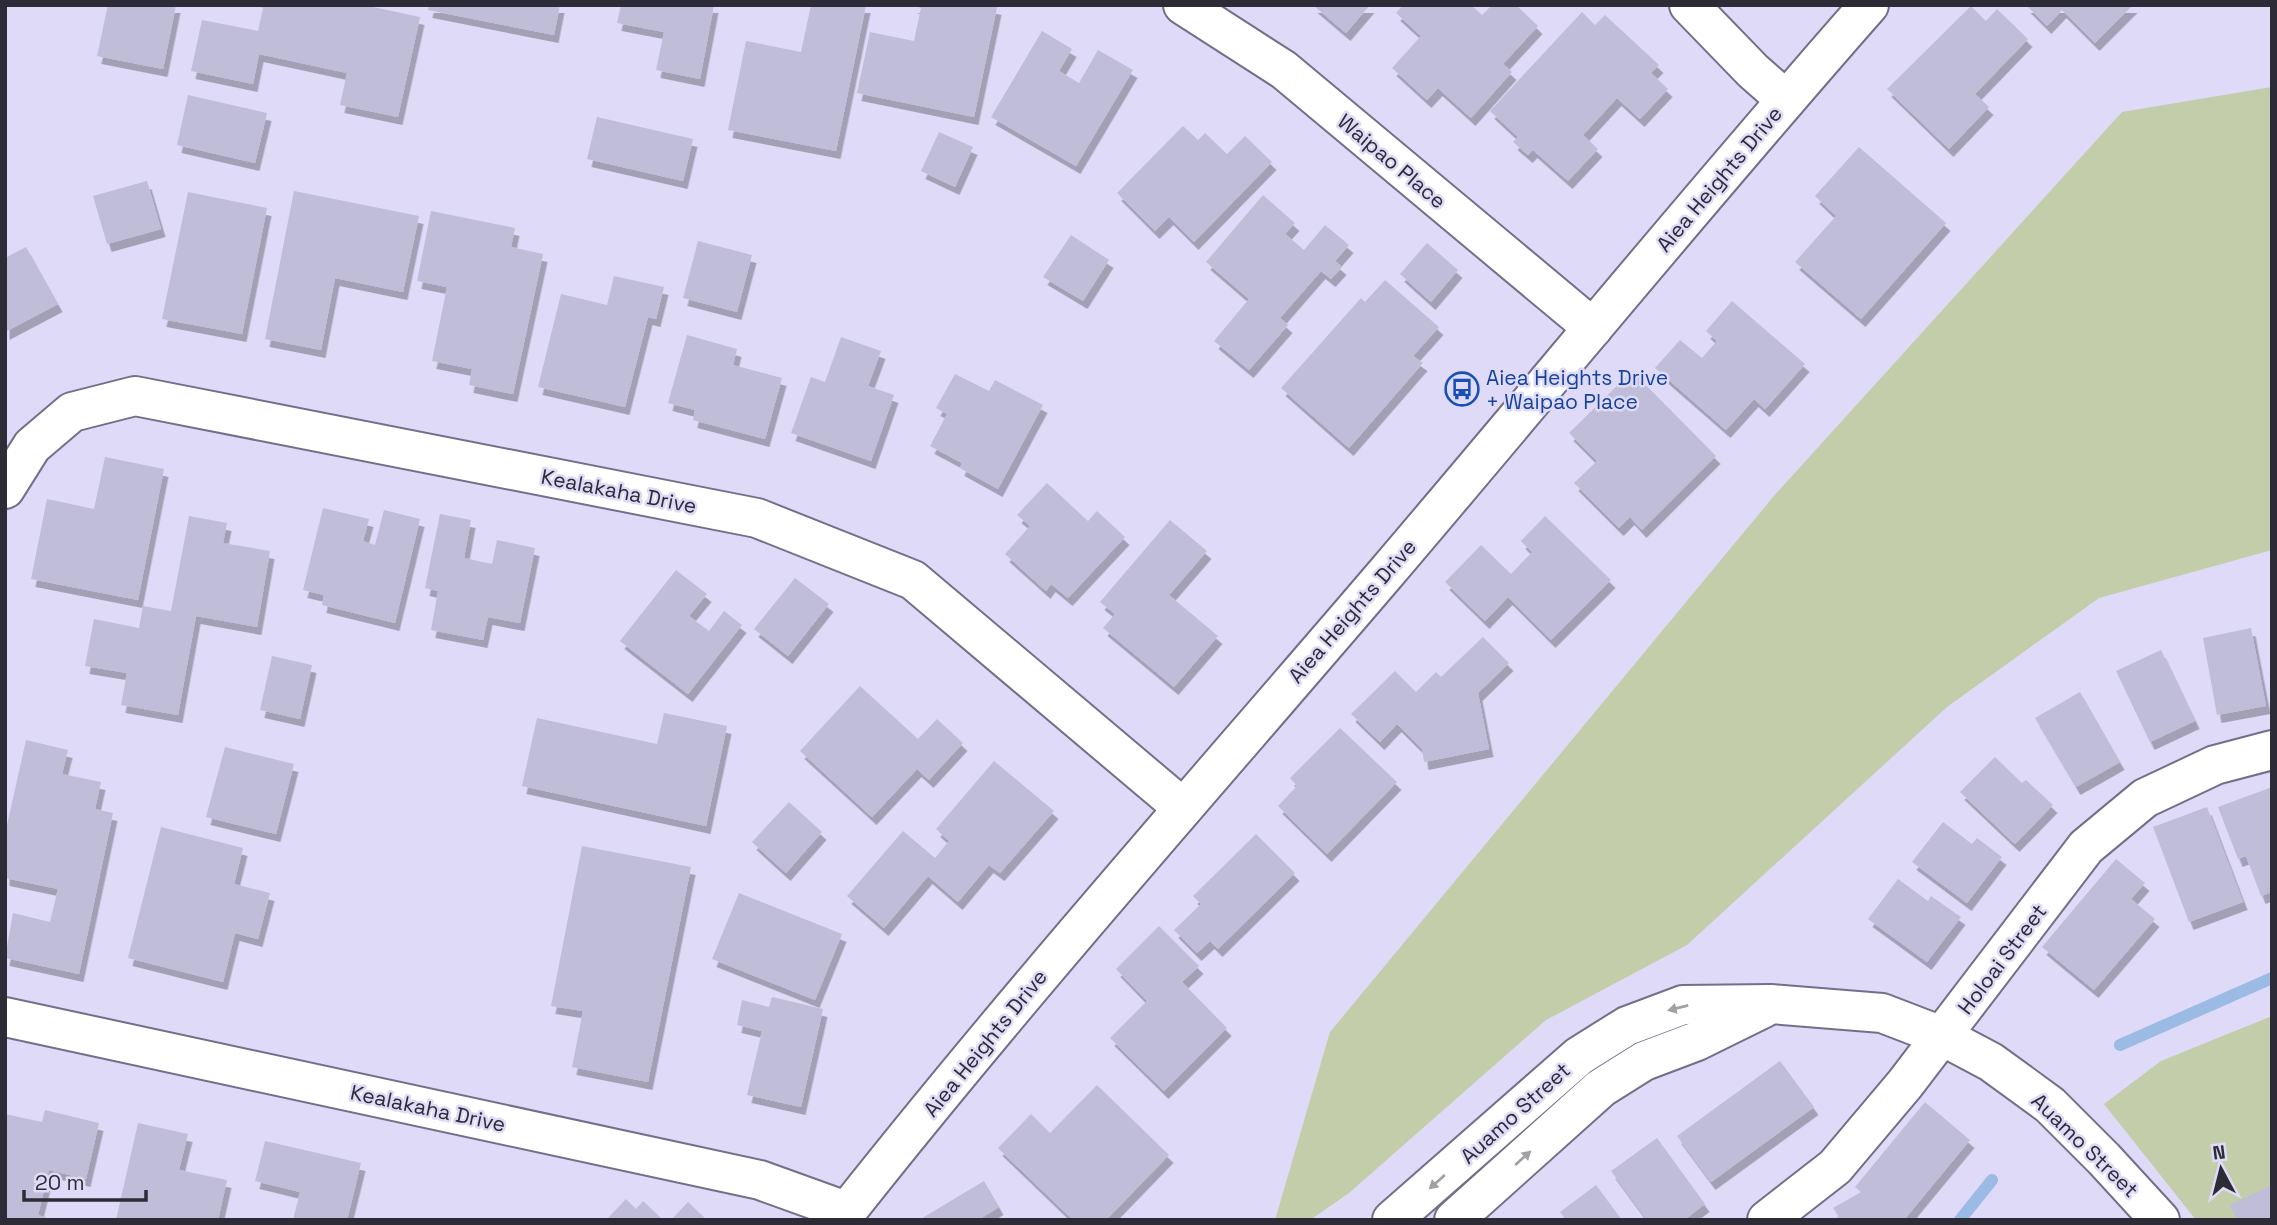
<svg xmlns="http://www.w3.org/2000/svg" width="2277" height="1225" font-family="'Space Grotesk',sans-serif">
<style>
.green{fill:#c4cdaa}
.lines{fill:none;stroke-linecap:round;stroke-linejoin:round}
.stream{stroke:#9bbae4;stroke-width:12}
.building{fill:#c0bdd9;filter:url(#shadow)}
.street-casing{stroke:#736f89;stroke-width:42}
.secondary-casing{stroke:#736f89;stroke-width:42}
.street{stroke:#fff;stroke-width:38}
.secondary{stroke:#fff;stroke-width:38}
.oneway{fill:#a0a0a5}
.labels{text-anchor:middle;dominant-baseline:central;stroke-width:5;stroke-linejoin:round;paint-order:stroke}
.street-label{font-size:21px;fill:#2d2b36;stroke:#dedaf7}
.transit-label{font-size:21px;fill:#164399;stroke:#dedaf7;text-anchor:start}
</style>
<defs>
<filter id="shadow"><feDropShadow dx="4.5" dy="8" stdDeviation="0" flood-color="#0004"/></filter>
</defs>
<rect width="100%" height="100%" fill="#dedaf7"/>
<!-- green -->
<g class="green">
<path d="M2272,87V550L2099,598L1947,707L1687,945L1546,1020L1349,1193L1310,1220H1275L1330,1032L1773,497L2122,112Z"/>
<path d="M2272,1016V1220H2196L2104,1104L2161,1061Z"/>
</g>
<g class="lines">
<!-- stream -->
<g class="stream">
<path d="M2120,1045L2272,978"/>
<path d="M1960,1220L1992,1180"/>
</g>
</g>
<!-- building -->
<g class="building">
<path d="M108,5H176L163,69L97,56Z"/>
<path d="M256,5H364L420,17L398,117L340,105L347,73L259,54L253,84L191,71L202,20L258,31L263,8Z"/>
<path d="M429,5H560L554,35L428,10Z"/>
<path d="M621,5H714L700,79L656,70L664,32L617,23Z"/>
<path d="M811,5H866L836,151L728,130L746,41L801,52Z"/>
<path d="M912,5H988L997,7L974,117L857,93L870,32L914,41L921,8Z"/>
<path d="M1313,5H1370L1346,33Z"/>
<path d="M1403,5H1471L1482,15L1492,5H1516L1538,26L1503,64L1512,72L1471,118L1438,88L1427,100L1392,68L1421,36L1396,13Z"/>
<path d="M2026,5H2133L2095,43L2062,10L2047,26Z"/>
<path d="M1971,6L1986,21L1997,9L2028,39L1975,94L1989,107L1949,149L1887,89Z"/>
<path d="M1582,12L1595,25L1605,15L1659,65L1651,73L1668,89L1640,119L1617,98L1583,135L1598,149L1568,181L1533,150L1528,155L1513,142L1518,137L1490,111Z"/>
<path d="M1042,31L1072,49L1059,71L1079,83L1098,50L1133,70L1076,166L991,117Z"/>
<path d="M188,95L267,113L255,163L177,145Z"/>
<path d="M597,117L693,139L683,181L587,159Z"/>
<path d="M1183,126L1198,140L1205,133L1227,154L1245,136L1272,162L1194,242L1169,217L1155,231L1117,193Z"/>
<path d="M939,132L973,147L955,187L921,171Z"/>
<path d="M1859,147L1946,223L1861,319L1795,262L1836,216L1815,196Z"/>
<path d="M147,181L161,229L107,244L93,196Z"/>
<path d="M294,191L419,216L403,292L335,278L321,350L265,339Z"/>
<path d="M188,192L267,208L242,334L162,319Z"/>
<path d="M1263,195L1295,223L1285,234L1304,250L1325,225L1349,245L1335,261L1342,267L1331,279L1321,271L1280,318L1288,325L1249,370L1214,341L1249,299L1206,262Z"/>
<path d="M431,211L515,228L511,247L543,254L513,394L469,385L472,369L432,361L447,287L417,281Z"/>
<path d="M1071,235L1109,260L1083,301L1043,277Z"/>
<path d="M698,241L752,255L737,312L683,298Z"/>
<path d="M1427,243L1458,270L1431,302L1400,274Z"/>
<path d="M26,247L58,304L5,332V258Z"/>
<path d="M614,276L664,287L656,319L648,317L625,407L538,387L561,294L607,305Z"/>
<path d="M1385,280L1439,327L1413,356L1423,363L1349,448L1281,388L1361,298L1365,302Z"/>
<path d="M1732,301L1805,364L1765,409L1754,399L1726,430L1655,368L1680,340L1702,358L1717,341L1706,331Z"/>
<path d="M687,335L737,349L733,365L782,378L765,439L693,420L695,410L668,403Z"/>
<path d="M841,337L881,351L868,386L894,395L871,461L791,433L811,377L825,382Z"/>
<path d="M1632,371L1716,456L1642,530L1630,517L1619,528L1574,483L1597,461L1569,433Z"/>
<path d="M955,374L989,391L995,380L1043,405L998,489L960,468L962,463L930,446L947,414L936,408Z"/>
<path d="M105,457L164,469L138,600L31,579L47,499L94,509Z"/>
<path d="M1047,483L1088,521L1097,511L1125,537L1068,598L1051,584L1046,591L1005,554L1030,526L1017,515Z"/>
<path d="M323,508L369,519L363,541L375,545L384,510L420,519L395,623L322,605L324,595L303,590Z"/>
<path d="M440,514L471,520L464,558L492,564L497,540L535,548L520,623L488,617L483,640L431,630L438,591L425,588Z"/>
<path d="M189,516L227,523L223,543L270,551L257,627L196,616L178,715L121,705L127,673L85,666L94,619L139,628L143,606L171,611Z"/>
<path d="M1545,516L1611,580L1551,640L1508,597L1485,621L1445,582L1481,545L1511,574L1532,552L1521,541Z"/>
<path d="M1170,520L1207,551L1169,595L1218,636L1174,687L1103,628L1115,614L1100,602Z"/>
<path d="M676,570L707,594L689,616L709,631L724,611L742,625L688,694L620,641Z"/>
<path d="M795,578L829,604L788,656L754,629Z"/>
<path d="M2251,628L2266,706L2217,715L2203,638Z"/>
<path d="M1483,637L1509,663L1478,693L1489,749L1424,762L1422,749L1397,724L1380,742L1351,714L1395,671L1416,692L1436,672L1441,677Z"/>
<path d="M2161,650L2195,721L2150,742L2116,671Z"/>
<path d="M272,656L312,665L300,719L260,710Z"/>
<path d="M860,686L918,739L937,719L963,743L929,780L917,769L872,817L800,751Z"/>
<path d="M2080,692L2120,762L2076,787L2035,718Z"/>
<path d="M664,713L727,726L706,826L522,786L537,718L657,744Z"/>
<path d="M1340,728L1397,782L1327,854L1278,806L1297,786L1290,778Z"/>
<path d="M26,740L68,750L62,774L101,782L95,809L113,813L79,974L5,958L13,913L50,922L58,889L5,878V834Z"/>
<path d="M225,747L294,764L276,834L206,817Z"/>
<path d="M1995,757L2022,783L2026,780L2053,805L2015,844L1960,792Z"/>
<path d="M994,761L1054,811L1000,873L989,865L958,902L928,876L884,928L847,896L903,831L935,858L949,841L936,829Z"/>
<path d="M2272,787V892L2261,896L2246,856L2238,859L2218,807Z"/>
<path d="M789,802L822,832L786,873L752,842Z"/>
<path d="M2207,807L2243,902L2189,922L2153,827Z"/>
<path d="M1943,822L1972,844L1977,838L2002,857L1967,903L1912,862Z"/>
<path d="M161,827L243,848L234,884L270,893L258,939L235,933L223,982L128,958Z"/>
<path d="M1256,834L1295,873L1218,949L1210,941L1197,953L1174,930L1201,904L1193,896Z"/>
<path d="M582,846L691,867L648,1082L572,1067L583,1011L551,1006Z"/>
<path d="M2116,859L2145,883L2131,899L2155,919L2094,990L2042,947Z"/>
<path d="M1898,879L1928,901L1931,896L1961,917L1927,962L1868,919Z"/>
<path d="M739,893L842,934L815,1000L712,959Z"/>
<path d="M1159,926L1199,966L1182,982L1227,1028L1164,1091L1110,1038L1147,1001L1116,969Z"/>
<path d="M772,997L823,1009L801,1107L747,1095L762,1031L737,1025L742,1000L769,1007Z"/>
<path d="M1780,1061L1814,1107L1711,1182L1677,1136Z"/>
<path d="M1097,1085L1169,1155L1106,1220H1073L998,1148L1031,1114L1050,1133Z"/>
<path d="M1925,1102L1970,1140L1904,1220H1841L1833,1208L1861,1192L1855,1187Z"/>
<path d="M45,1110L99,1123L86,1179L49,1170L38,1215L53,1220H5V1114L42,1122Z"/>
<path d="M138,1123L188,1134L179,1170L227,1180L218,1220H116Z"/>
<path d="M1657,1138L1705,1204L1684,1220H1647L1611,1171Z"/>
<path d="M265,1141L361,1163L347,1220H293L300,1192L255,1181Z"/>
<path d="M984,1181L999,1207L978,1220H919Z"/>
<path d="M1596,1185L1622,1220H1566L1560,1212Z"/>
<path d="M2272,1185V1220H2237L2230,1205Z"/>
<path d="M626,1199L636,1209L643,1201L663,1220H606Z"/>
<path d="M688,1202L707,1220H671Z"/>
</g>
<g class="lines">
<defs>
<g id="street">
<path d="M1183,5L1284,70L1593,328"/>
<path d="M5,489L32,446L72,412L135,396L757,518L913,580L1183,808"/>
<path d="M5,1017L760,1180L846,1211"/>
<path d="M1392,1220L1579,1056L1627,1026L1683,1005L1771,1004L1882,1013L1942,1036L1991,1062L2050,1105L2104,1159L2160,1220"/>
<path d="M1454,1220L1601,1088L1644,1061L1697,1041L1764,1008"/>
<path d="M1767,1220L1835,1167L1905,1084L2086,847L2145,798L2215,765L2272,750"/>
</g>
<g id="secondary">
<path d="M1689,5L1753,71L1786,100"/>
<path d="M840,1220C1015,998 1203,787 1387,572C1548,383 1705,191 1869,5"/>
</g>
</defs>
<!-- street casing -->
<use href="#street" class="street-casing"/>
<!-- secondary casing -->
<use href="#secondary" class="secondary-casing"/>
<!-- street -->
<use href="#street" class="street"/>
<!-- secondary -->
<use href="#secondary" class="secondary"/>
</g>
<!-- one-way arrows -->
<defs><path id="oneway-solid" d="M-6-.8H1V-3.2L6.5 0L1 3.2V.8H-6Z" transform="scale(1.75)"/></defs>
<g class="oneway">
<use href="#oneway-solid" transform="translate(1678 1008) rotate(166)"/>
<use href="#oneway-solid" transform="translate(1523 1158) rotate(-42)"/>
<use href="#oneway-solid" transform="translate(1437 1182) rotate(138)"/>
</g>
<!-- icons -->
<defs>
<symbol id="bus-ring" viewBox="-11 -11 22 22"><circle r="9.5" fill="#dedaf7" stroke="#1a4fb4" stroke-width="1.5"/><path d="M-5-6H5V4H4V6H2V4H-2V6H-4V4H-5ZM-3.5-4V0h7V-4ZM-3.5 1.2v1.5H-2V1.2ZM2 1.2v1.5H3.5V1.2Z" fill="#1a4fb4"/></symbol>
</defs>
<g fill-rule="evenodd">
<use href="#bus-ring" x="1443" y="370" width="38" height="38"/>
</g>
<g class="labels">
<!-- street labels -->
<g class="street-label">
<text transform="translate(1392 161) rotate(40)">Waipao Place</text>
<text transform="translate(1719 179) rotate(-50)">Aiea Heights Drive</text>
<text transform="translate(619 491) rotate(11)">Kealakaha Drive</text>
<text transform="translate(1352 611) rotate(-49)">Aiea Heights Drive</text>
<text transform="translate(2002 959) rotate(-53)">Holoai Street</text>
<text transform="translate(985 1043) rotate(-51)">Aiea Heights Drive</text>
<text transform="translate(428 1108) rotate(12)">Kealakaha Drive</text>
<text transform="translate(1515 1113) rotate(-42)">Auamo Street</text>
<text transform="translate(2085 1145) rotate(44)">Auamo Street</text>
</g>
<!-- transit labels -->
<g class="transit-label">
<text x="1486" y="377">Aiea Heights Drive<tspan x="1486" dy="24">+ Waipao Place</tspan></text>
</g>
</g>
<!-- border -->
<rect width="2277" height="1225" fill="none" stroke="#2d2b36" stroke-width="14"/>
<!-- north arrow -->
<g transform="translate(2221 1169) rotate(353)" stroke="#dedaf7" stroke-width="5" paint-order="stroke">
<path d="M0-5L12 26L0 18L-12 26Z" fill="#2d2b36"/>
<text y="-10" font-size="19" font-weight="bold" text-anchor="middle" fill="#2d2b36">N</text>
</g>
<!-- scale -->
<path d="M24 1190v10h122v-10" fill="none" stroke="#2d2b36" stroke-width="3.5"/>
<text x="35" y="1190" font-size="21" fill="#2d2b36" stroke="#dedaf7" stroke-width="5" paint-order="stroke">20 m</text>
</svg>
